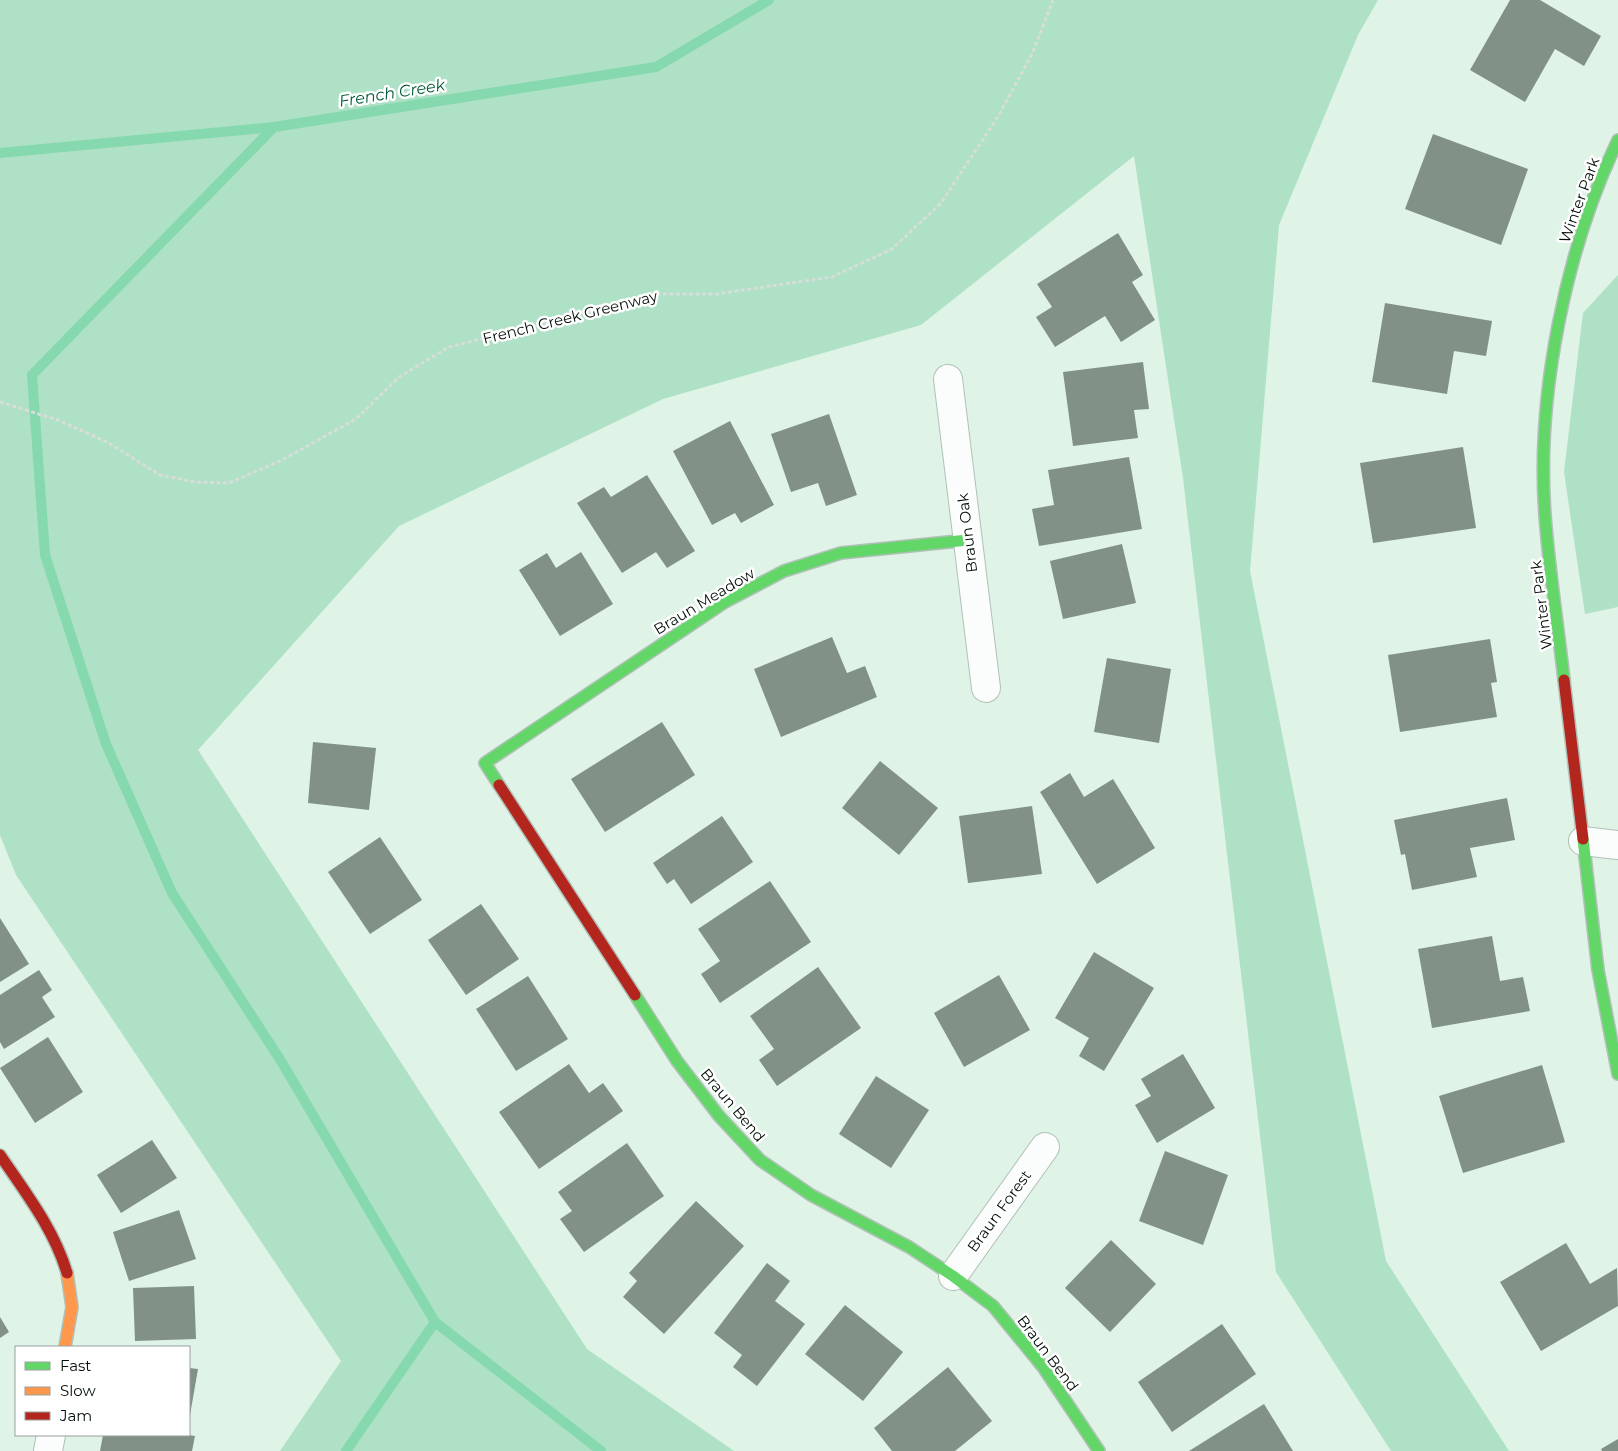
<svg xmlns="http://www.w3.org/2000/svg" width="1618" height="1451" font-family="Montserrat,sans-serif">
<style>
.green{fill:#aee1c5}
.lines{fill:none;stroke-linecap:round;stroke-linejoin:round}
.stream{stroke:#86d8af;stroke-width:10}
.building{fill:#829188}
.street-casing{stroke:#b1c0b8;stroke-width:30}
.fast-casing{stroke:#b1c0b8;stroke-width:14}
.slow-casing{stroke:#b1c0b8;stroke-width:14}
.jam-casing{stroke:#b1c0b8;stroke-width:14}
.path{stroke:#d7ddd9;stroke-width:3;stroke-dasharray:4 2.5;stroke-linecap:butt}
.street{stroke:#fafdfb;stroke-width:28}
.fast{stroke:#63d668;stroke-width:11}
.slow{stroke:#ff974d;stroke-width:11}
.jam{stroke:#b3261e;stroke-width:11}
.labels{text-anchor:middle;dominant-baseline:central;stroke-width:5;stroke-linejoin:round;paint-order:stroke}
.street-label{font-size:15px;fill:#040f09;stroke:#fff}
.water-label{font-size:16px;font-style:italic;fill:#005a39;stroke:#fff}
</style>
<rect width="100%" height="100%" fill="#dff3e7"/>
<!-- green -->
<g class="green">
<path d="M0,0H1378L1358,35L1279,225L1250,571L1386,1261L1509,1451H1391L1276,1272L1183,478L1134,156L921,325L663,399L399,526L198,750L587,1349L734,1451H280L341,1361L16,875L0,835Z"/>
<path d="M1618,275V607L1585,614L1564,472L1583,313Z"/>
</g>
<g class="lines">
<!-- stream -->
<g class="stream">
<path d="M274,127L32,375L45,555L106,744L172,893L281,1061L435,1322L601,1451"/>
<path d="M0,153L274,127L656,67L769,0"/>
<path d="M346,1451L435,1322"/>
</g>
</g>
<!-- building -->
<g class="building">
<path d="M1510,0H1540L1601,36L1584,66L1555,49L1525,102L1470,70Z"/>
<path d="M1433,134L1528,169L1501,245L1405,209Z"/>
<path d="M1118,233L1143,275L1132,282L1155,320L1121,342L1105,316L1055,347L1036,317L1052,307L1037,284Z"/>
<path d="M1385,303L1492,321L1486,356L1454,351L1447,394L1372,382Z"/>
<path d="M1143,362L1149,409L1134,410L1138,438L1073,446L1063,372Z"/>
<path d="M829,414L857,495L826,506L818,483L791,492L771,434Z"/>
<path d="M730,421L774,505L741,523L735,513L712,525L673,451Z"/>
<path d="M1463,447L1476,528L1373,543L1360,463Z"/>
<path d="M1129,457L1142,529L1039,546L1032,509L1054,505L1048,470Z"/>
<path d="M647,475L695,551L667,568L656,552L622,573L577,503L604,487L611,497Z"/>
<path d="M1122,544L1136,603L1063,619L1050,561Z"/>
<path d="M581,552L613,604L560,636L519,570L547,553L556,568Z"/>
<path d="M832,637L847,673L865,666L877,697L781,737L754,669Z"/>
<path d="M1490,639L1497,682L1491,683L1497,717L1400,732L1388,655Z"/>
<path d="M1107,658L1171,669L1159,743L1094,732Z"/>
<path d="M662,722L695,775L605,832L571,779Z"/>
<path d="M313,742L376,748L369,810L308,803Z"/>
<path d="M880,761L938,808L899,855L842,808Z"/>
<path d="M1070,773L1084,797L1113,779L1155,848L1097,884L1040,792Z"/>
<path d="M1507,798L1515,840L1470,848L1477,877L1412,890L1405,854L1401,855L1394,820Z"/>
<path d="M1032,806L1042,874L968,883L959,816Z"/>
<path d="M722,816L753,862L691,904L674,879L667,884L653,863Z"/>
<path d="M380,837L422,900L370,934L328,872Z"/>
<path d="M770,881L811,942L720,1003L701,974L720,961L698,929Z"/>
<path d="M481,904L519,959L466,995L428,940Z"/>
<path d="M0,918L29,964L0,982Z"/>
<path d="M1492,936L1500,981L1523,977L1530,1011L1432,1028L1418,949Z"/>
<path d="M1094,952L1154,988L1104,1071L1079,1056L1089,1038L1055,1018Z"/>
<path d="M818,967L861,1028L777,1086L759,1060L774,1049L750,1016Z"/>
<path d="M39,970L52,990L42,997L55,1017L4,1049L0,1042V995Z"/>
<path d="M999,975L1030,1030L964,1067L934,1013Z"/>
<path d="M528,976L568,1039L516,1071L476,1009Z"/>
<path d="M48,1037L83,1092L35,1123L0,1068Z"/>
<path d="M1183,1054L1215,1108L1157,1143L1135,1105L1151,1096L1141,1079Z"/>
<path d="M569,1064L589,1093L603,1083L623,1111L539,1169L499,1112Z"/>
<path d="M1542,1065L1565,1142L1463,1173L1439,1096Z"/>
<path d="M876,1076L929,1110L891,1168L839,1134Z"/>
<path d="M152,1140L177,1178L121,1213L97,1175Z"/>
<path d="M627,1143L664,1196L584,1252L560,1219L572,1211L558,1192Z"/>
<path d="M1165,1151L1228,1175L1203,1245L1139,1221Z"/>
<path d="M696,1201L744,1246L664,1334L623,1297L637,1281L629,1273Z"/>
<path d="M179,1210L196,1259L129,1281L113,1232Z"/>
<path d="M1111,1240L1156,1284L1110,1332L1065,1288Z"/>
<path d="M1566,1243L1590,1284L1617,1268L1618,1306L1541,1351L1500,1282Z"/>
<path d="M767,1263L790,1281L775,1301L805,1324L757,1386L733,1367L742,1355L714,1333Z"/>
<path d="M194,1286L196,1339L135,1341L133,1288Z"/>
<path d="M845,1305L903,1352L863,1401L805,1354Z"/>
<path d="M0,1317L9,1332L0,1338Z"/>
<path d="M1222,1324L1256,1374L1172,1432L1138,1382Z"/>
<path d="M948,1367L992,1421L955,1451H892L874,1428Z"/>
<path d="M189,1368L198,1369L190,1415H189Z"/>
<path d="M1264,1404L1293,1451H1189Z"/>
<path d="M103,1435H188L195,1436L192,1451H100Z"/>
<path d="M1618,1439V1451H1602L1601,1449Z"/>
</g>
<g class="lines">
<defs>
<g id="street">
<path d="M948,379L986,688"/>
<path d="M1583,841L1618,845"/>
<path d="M953,1276L1045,1147"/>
<path d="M48,1451L51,1435"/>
</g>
<g id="fast">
<path d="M1564,680C1558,625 1549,570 1545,515C1536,395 1566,248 1618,140"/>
<path d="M499,785L485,763L725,602L784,571L841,553L968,540"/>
<path d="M1583,839L1598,970L1618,1074"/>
<path d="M635,995L677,1061L719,1116L760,1160L811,1195L909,1247L953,1276L993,1306L1043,1367L1099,1451"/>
</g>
<path id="slow" d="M65,1347L72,1307L67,1273"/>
<g id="jam">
<path d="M1564,680L1583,839"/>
<path d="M499,785L635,995"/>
<path d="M0,1155C25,1192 54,1229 67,1273"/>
</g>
</defs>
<!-- street casing -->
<use href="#street" class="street-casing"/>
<!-- fast casing -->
<use href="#fast" class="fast-casing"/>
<!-- slow casing -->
<use href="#slow" class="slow-casing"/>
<!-- jam casing -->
<use href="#jam" class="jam-casing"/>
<!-- path -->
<path class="path" d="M0,402L58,420L107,442L160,475L195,482L229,483L282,460L356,419L399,377L449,347L659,294H716L832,277L892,249L941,203L999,115L1033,52L1053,0"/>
<!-- street -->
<use href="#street" class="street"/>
<!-- fast -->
<use href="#fast" class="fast"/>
<!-- slow -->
<use href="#slow" class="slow"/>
<!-- jam -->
<use href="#jam" class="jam"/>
</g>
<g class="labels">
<!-- street labels -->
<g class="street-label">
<text transform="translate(1579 200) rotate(-70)">Winter Park</text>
<text transform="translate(570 317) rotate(-14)">French Creek Greenway</text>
<text transform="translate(967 533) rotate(-97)">Braun Oak</text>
<text transform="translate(704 601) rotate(-31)">Braun Meadow</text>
<text transform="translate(1541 605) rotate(-97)">Winter Park</text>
<text transform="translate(733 1105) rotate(50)">Braun Bend</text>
<text transform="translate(999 1211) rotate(-54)">Braun Forest</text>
<text transform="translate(1048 1353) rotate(53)">Braun Bend</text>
</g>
<!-- water labels -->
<g class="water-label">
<text transform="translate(392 93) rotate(-9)">French Creek</text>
</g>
</g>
<!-- legend -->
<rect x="15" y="1346" width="175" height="90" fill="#ffffff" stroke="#9b9f9d"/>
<rect x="25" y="1362" width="25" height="8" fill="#63d668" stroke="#9b9f9d"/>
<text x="60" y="1371" font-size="15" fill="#040f09">Fast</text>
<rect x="25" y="1387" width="25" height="8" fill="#ff974d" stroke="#9b9f9d"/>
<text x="60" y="1396" font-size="15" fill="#040f09">Slow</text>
<rect x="25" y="1412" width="25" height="8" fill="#b3261e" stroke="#9b9f9d"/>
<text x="60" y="1421" font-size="15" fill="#040f09">Jam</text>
</svg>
